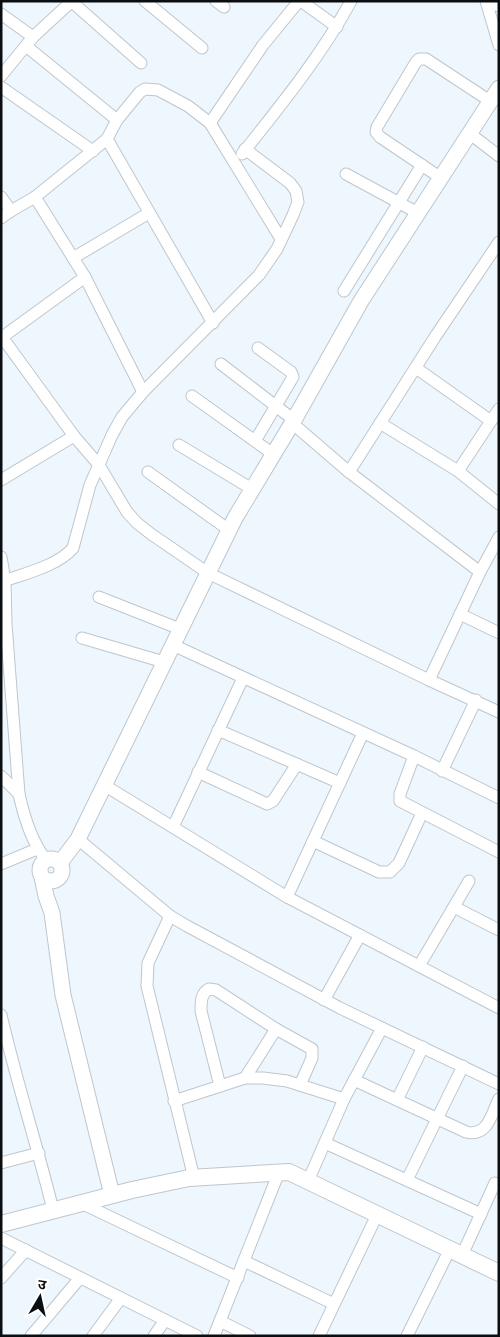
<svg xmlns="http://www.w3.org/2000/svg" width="500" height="1337" font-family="Manrope,'Noto Sans Devanagari',sans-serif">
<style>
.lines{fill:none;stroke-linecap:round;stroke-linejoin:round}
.minor-casing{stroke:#bec6cd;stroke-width:13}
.tertiary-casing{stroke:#bec6cd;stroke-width:17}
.secondary-casing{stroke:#bec6cd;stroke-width:18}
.minor{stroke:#fff;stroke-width:11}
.tertiary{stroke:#fff;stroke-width:15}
.secondary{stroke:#fff;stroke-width:16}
</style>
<rect width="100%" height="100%" fill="#eff7fe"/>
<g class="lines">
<defs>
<g id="minor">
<path d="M145,1L202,48"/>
<path d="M216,1L224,7"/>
<path d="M301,1L337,27"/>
<path d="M486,1L499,45"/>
<path d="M72,2L141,63"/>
<path d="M487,2L499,6"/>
<path d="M1,14L33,37"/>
<path d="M26,46L117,120"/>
<path d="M1,76L33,37L72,1"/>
<path d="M1,87L93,151"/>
<path d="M210,123L263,45L299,1"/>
<path d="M469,133L499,156"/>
<path d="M107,139L117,120L140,92L145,89L158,90L188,106L210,123L281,239"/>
<path d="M242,154C281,105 321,56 351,1"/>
<path d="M346,174L418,213"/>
<path d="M441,178L380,137L376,132L377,127L416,62L419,59H426L490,101"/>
<path d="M1,197L11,211"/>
<path d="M35,197L85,277L143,392"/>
<path d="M1,218L11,211L35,197L107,139L213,323"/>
<path d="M73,258L149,213"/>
<path d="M344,291L422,165"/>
<path d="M2,337L74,436L99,465L127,512L137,523L151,534L208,573L429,680L499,712"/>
<path d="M1,338L85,277"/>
<path d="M221,364L294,420"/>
<path d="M416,368L491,421"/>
<path d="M192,396L273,454"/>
<path d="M292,423L349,472L480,572"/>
<path d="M380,423L458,471L499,504"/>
<path d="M255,441L293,377L291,372L258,348"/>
<path d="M179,445L252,489"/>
<path d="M458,471L499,409"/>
<path d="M148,472L229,530"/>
<path d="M349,472L435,337L499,242"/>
<path d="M1,480L74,436"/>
<path d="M1,557L5,581L6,624L19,794C24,817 31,841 46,860"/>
<path d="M1,582C23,574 58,566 73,548L90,485L112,435L122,417L143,392L259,275L277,249L293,215L298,202L296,191L290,183L245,149"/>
<path d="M99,597L180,629"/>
<path d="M460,614L499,633"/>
<path d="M82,638L164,662"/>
<path d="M173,645L414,756L499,798"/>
<path d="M429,680L480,572L499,537"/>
<path d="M218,730L340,783"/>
<path d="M414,756L400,794V801L499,852"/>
<path d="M442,771L476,700"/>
<path d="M198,772L267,804L273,801L297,764"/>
<path d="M1,776L19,794"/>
<path d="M104,785L287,897L499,1008"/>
<path d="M173,827L243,678"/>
<path d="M78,839L170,916L187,926L340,1008L499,1084"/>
<path d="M313,841L379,872H390L399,863L422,813"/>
<path d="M1,864L37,849"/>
<path d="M287,897L363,733"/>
<path d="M454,907L499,930"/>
<path d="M170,916L148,963L147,986L194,1178"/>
<path d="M419,966L469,881"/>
<path d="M324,1000L360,935"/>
<path d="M1,1015C16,1080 37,1145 53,1210"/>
<path d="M245,1078L276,1029"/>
<path d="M354,1080L466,1132C488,1137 491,1115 499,1099"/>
<path d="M220,1086L201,1011C201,1002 201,993 209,989L216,990L276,1029L312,1049V1058L300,1085"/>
<path d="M397,1100L423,1047"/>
<path d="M174,1101L245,1078H263L287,1081L344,1099"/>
<path d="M325,1143L481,1214"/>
<path d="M1,1163L39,1153"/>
<path d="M407,1180L463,1066"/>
<path d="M308,1181L344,1099L382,1028"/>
<path d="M81,1203L238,1278"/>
<path d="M1,1238L165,1320L154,1336"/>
<path d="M462,1255L495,1183"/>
<path d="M244,1261L334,1304"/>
<path d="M1,1278L26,1250"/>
<path d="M165,1320L197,1336"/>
<path d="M220,1321L250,1336"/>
<path d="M31,1336L80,1278"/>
<path d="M93,1336L121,1298"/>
<path d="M214,1336L279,1172"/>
<path d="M319,1336L377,1215"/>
<path d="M407,1336L450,1249"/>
</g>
<g id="tertiary">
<circle cx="51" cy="870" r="11"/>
<path d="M60,863L78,839L235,518L294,420L361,301L499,88"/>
<path d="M42,877L46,896L52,913L63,995L112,1195"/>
</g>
<path id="secondary" d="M1,1224L132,1190L189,1178L289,1172L499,1273"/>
</defs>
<!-- minor casing -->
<use href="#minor" class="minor-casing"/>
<!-- tertiary casing -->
<use href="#tertiary" class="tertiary-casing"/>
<!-- secondary casing -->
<use href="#secondary" class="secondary-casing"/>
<!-- minor -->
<use href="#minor" class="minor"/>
<!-- tertiary -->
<use href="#tertiary" class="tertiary"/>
<!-- secondary -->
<use href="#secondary" class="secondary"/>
</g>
<!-- border -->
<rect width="500" height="1337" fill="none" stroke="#0b0e10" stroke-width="5"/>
<!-- north arrow -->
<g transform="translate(40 1297) rotate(9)" stroke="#ffffff" stroke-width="4" paint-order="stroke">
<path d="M0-4L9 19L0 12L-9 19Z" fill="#0b0e10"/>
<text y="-8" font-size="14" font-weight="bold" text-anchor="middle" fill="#0b0e10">उ</text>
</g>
</svg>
